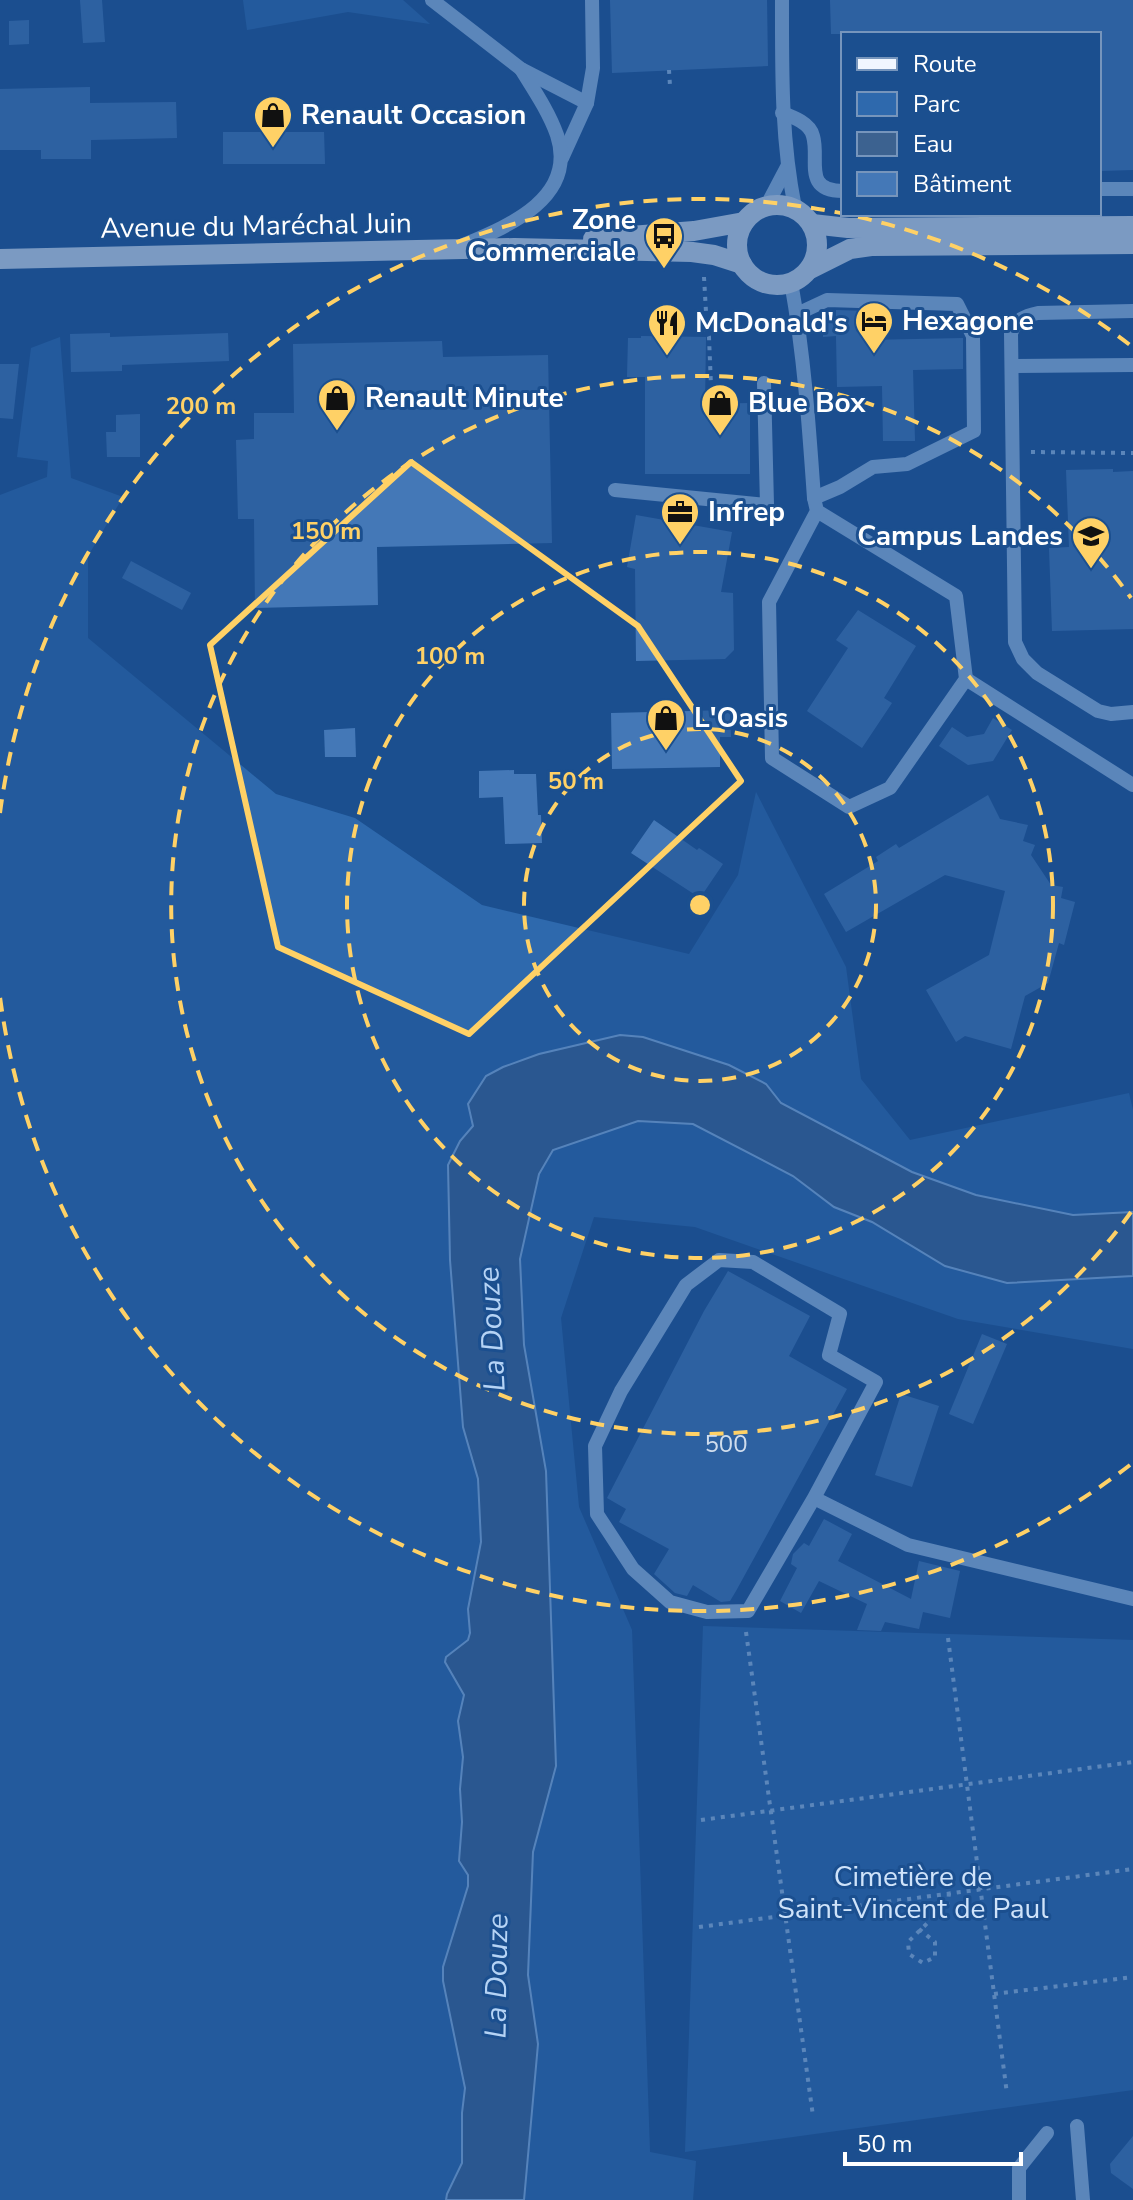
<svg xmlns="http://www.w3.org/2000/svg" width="1133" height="2200" font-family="'Nunito Sans',sans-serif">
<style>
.green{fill:#2e69ad}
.water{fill:#3c6290;stroke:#9cc4f0;stroke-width:2}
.building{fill:#4478b7}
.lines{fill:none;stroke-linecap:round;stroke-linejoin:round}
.path{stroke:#a9c9ee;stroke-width:4;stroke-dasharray:4 6;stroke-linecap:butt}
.minor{stroke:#a9c9ee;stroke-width:14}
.major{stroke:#f0f6ff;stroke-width:20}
.marked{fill:none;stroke:#ffd166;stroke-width:6;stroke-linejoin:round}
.ring{fill:none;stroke:#ffd166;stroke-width:4;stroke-dasharray:14 10}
.labels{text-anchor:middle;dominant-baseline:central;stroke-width:6;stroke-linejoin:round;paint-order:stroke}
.number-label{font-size:24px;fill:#d0dded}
.poi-label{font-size:28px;font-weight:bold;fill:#fff;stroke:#1b4f8f;text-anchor:start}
.street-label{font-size:28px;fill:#fff;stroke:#1b4f8f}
.park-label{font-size:28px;fill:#cfe3fa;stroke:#1b4f8f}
.water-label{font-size:30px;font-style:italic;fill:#b5d3f5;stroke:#1b4f8f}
.centre{fill:#ffd166;stroke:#1b4f8f;stroke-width:4}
.ring-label{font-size:24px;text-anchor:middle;font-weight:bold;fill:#ffd166;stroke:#1b4f8f;stroke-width:6;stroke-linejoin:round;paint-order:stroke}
</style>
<rect width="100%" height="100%" fill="#1b4f8f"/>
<!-- green -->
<g class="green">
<path d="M243,0H403L430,24L348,12L247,30Z"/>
<path d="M60,337L71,478L123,497L88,556V638L276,794L355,818L482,905L689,954L738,875L756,792L846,967L861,1079L910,1140L1129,1093L1133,1110V1349L958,1319L695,1227L594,1217L561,1318L579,1507L632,1630L650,2152L696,2161L693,2200H0V495L47,477L48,461L17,457L31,348Z"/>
<path d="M703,1626L1133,1640V2090L685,2152Z"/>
</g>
<!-- water -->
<path class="water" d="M620,1035L643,1037L729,1065L766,1084L781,1103L912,1172L976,1195L1073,1215L1133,1212V1276L1007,1283L945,1266L872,1222L834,1207L793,1176L693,1124L638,1121L553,1150L539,1174L520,1259L524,1345L546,1471L556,1766L533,1852L528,1975L538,2044L524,2200H446L447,2194L462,2163V2113L465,2088L443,1981V1967L468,1886V1875L459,1861L462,1822L460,1789L463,1757L458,1721L464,1695L445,1662L446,1657L468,1640L470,1633L468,1609L481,1542L478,1479L463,1427L450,1260L448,1165L460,1141L473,1126L468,1104L486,1076L503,1067L539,1054Z"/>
<!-- building -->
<g class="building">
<path d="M80,0H102L105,42L83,43Z"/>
<path d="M610,0H767L768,66L612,73Z"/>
<path d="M830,0H1133V170L1099,171V34H831Z"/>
<path d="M29,20V44L9,45V21Z"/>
<path d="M90,87V103L176,102L177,138L91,140V159H41V150H0V89Z"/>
<path d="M223,132H324L325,164H223Z"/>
<path d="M836,310L868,311L869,340L963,338V369L913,370L915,441H883L882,386L837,387L836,336L823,337V317H836Z"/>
<path d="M110,333V337L228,333L229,361L122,365V371L71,372L70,334Z"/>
<path d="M641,336L706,337L705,404L750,403V474H645V377H627L628,338H641Z"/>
<path d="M442,341L443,357L548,355L552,543L377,547L378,605L255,608L254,519H238L236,440L254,439V413H294L293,344Z"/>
<path d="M0,364H19L13,419L0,418Z"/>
<path d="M140,414V457H107L106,432H116V415Z"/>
<path d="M1113,469V472L1133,471V629L1052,631L1049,548L1069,547L1066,470Z"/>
<path d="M636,515L732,532L721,592L733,593L734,650L725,659L636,661L635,569L627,567Z"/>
<path d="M131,561L191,593L182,610L122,578Z"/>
<path d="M858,610L916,646L884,698L892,703L862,748L807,711L848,648L836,640Z"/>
<path d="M730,710L731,737H720V767L612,769L611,713Z"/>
<path d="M993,718L1012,730L993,761L968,765L939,746L952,727L967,737L984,734Z"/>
<path d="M355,728L356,757H325L324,730Z"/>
<path d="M514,770V774H536L538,815H541L542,843L505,844L503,797L479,798V771Z"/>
<path d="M988,795L1000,819L1028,825L1023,841L1035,845L1031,855L1051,885L1063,887L1061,898L1075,902L1064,945L1059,943L1048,983L1025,996L1011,1049L965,1036L956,1042L926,990L989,955L1005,891L945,875L846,932L824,894L878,861L876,857L896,844L899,848Z"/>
<path d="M654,820L697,850L699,848L723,864L700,898L631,853Z"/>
<path d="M728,1271L810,1316L789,1356L847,1389L736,1591L730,1601L721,1602L693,1585L687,1596L675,1593L654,1574L669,1549L619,1522L626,1509L607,1498L704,1311Z"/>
<path d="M982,1334L1007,1344L973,1424L949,1414Z"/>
<path d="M901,1394L939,1406L912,1487L875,1475Z"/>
<path d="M824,1519L852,1534L838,1561L911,1599L919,1561L960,1571L950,1618L923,1612L919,1629L885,1622L881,1631L857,1630L867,1604L819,1581L801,1613L780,1601L797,1568L791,1564L793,1554L804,1543L809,1546Z"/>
<path d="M1133,2136V2189L1111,2173L1110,2164Z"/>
</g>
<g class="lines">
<!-- path -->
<g class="path">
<path d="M669,70L670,86"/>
<path d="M704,277L706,312"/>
<path d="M705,327L709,337L711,386"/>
<path d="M1031,452L1133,453"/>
<path d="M746,1632L813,2116"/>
<path d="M948,1638L1007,2094"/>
<path d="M701,1820L1133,1762"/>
<path d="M699,1927L1133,1869"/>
<path d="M919,1929L935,1942V1957L923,1963L909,1954L908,1942L948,1903L949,1893"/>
<path d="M994,1994L1133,1977"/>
</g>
<!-- minor -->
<g class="minor">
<path d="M432,0L521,69L587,103"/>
<path d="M782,0C782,71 781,138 795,208"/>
<path d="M782,113C793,117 810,123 813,136C820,159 802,191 843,191"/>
<path d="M562,158L587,103L593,68L592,0"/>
<path d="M1099,189H1133"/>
<path d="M767,205L787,167"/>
<path d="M461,246C506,227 578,199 557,135C549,112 534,90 521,69"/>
<path d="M791,282C804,354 809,426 814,498L817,511L956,596L966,679L890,788L849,807L772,758L769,602L817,511"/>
<path d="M1133,311L1038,313C1024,316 1017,319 1011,333L1015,642L1023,659L1037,673L1098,711L1111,714L1133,712"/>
<path d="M797,314L827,300L957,304L973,336L974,431L907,464L873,467L840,487L814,498"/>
<path d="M1012,366L1133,365"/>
<path d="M615,490L767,505L764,383"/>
<path d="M966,679L1133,785"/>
<path d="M814,1498L876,1382L829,1355L840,1314L753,1262L719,1260L686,1285L621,1391L595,1446L597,1514L633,1569L670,1602L707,1612L748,1611L814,1498L908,1545L1133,1599"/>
<path d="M1077,2126L1083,2200"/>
<path d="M1019,2200V2168L1047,2133"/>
</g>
<!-- major -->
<g class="major">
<circle cx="777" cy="245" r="40"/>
<path d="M812,224L848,228L1133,226"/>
<path d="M593,239L694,231L744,222"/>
<path d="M0,259L514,248L692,252L714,255L742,264"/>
<path d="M810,269L850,249L871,246L1133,244"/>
</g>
</g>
<!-- marked area -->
<path d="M0 0H1133V2200H0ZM411,462L638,626L741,781L469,1034L278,947L210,645Z" fill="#1b4f8f" fill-opacity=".55" fill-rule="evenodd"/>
<path class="marked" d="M411,462L638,626L741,781L469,1034L278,947L210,645Z"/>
<!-- distance rings -->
<g class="ring">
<circle cx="700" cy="905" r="176"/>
<circle cx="700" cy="905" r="353"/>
<path d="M1131 1212A529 529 0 1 1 1131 598"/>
<path d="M1130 1465A706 706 0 0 1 0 997M0 813A706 706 0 0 1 1130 345"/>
</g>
<!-- icons -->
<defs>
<symbol id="shop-pin" viewBox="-11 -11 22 30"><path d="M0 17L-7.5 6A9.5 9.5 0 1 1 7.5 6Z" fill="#ffd166" stroke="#1b4f8f"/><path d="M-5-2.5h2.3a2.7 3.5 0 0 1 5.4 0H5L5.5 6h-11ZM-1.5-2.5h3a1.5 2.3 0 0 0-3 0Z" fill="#111"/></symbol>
<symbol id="bus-pin" viewBox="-11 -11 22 30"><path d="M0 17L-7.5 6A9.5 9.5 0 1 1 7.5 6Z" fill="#ffd166" stroke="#1b4f8f"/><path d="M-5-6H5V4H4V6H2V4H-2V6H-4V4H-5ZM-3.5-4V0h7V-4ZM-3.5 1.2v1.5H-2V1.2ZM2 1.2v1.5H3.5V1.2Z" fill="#111"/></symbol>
<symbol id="hotel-pin" viewBox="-11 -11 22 30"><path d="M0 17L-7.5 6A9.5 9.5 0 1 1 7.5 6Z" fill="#ffd166" stroke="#1b4f8f"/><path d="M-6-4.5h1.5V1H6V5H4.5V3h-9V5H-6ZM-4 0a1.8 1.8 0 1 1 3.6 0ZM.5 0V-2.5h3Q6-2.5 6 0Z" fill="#111"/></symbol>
<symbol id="restaurant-pin" viewBox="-11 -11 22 30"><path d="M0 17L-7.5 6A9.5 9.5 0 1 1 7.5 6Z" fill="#ffd166" stroke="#1b4f8f"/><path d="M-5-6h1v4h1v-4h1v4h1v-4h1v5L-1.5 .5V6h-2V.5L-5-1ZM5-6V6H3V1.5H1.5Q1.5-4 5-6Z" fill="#111"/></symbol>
<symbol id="office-pin" viewBox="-11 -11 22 30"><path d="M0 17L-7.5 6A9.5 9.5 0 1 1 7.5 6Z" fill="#ffd166" stroke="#1b4f8f"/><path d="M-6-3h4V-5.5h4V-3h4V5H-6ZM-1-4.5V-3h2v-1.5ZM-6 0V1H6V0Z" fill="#111"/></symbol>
<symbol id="university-pin" viewBox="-11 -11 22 30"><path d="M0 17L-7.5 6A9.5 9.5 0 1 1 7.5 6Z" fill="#ffd166" stroke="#1b4f8f"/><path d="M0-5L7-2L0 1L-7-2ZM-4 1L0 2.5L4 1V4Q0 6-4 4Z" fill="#111"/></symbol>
</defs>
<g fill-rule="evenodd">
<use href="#shop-pin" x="251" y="93" width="44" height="60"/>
<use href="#bus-pin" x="642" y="214" width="44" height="60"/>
<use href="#hotel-pin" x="852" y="299" width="44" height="60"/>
<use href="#restaurant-pin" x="645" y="301" width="44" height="60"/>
<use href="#shop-pin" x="315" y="376" width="44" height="60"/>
<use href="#shop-pin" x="698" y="381" width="44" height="60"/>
<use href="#office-pin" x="658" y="490" width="44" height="60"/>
<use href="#university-pin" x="1069" y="514" width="44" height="60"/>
<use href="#shop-pin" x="644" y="696" width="44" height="60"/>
</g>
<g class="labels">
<!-- number labels -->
<g class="number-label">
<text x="726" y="1444">500</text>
</g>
<!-- poi labels -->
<g class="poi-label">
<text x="301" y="115">Renault Occasion</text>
<text x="636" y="220" text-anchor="end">Zone<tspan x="636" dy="32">Commerciale</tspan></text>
<text x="902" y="321">Hexagone</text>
<text x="695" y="323">McDonald's</text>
<text x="365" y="398">Renault Minute</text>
<text x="748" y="403">Blue Box</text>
<text x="708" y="512">Infrep</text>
<text x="1063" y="536" text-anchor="end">Campus Landes</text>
<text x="694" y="718">L'Oasis</text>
</g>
<!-- street labels -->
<g class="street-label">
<text transform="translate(256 226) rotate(-1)">Avenue du Maréchal Juin</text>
</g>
<!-- park labels -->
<g class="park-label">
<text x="913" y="1877">Cimetière de<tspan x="913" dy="32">Saint-Vincent de Paul</tspan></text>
</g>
<!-- water labels -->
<g class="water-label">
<text transform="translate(492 1329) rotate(-93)">La Douze</text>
<text transform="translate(497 1976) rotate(-89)">La Douze</text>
</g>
</g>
<circle cx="700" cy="905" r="12" class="centre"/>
<g class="ring-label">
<text x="201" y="414">200 m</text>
<text x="326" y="539">150 m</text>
<text x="450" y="664">100 m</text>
<text x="576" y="789">50 m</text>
</g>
<!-- legend -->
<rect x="841" y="32" width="260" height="184" fill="#1b4f8f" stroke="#7695bc" stroke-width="2"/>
<rect x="857" y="58" width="40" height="12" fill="#f0f6ff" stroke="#7695bc" stroke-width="2"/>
<text x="913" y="72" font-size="24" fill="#ffffff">Route</text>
<rect x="857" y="92" width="40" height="24" fill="#2e69ad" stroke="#7695bc" stroke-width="2"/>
<text x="913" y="112" font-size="24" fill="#ffffff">Parc</text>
<rect x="857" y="132" width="40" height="24" fill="#3c6290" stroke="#7695bc" stroke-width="2"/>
<text x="913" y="152" font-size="24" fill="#ffffff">Eau</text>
<rect x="857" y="172" width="40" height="24" fill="#4478b7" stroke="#7695bc" stroke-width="2"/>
<text x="913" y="192" font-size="24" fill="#ffffff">Bâtiment</text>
<!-- scale -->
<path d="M845 2152v12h176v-12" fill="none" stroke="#ffffff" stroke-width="4"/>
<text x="857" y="2152" font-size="24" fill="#ffffff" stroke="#1b4f8f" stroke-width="6" paint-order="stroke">50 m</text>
</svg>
